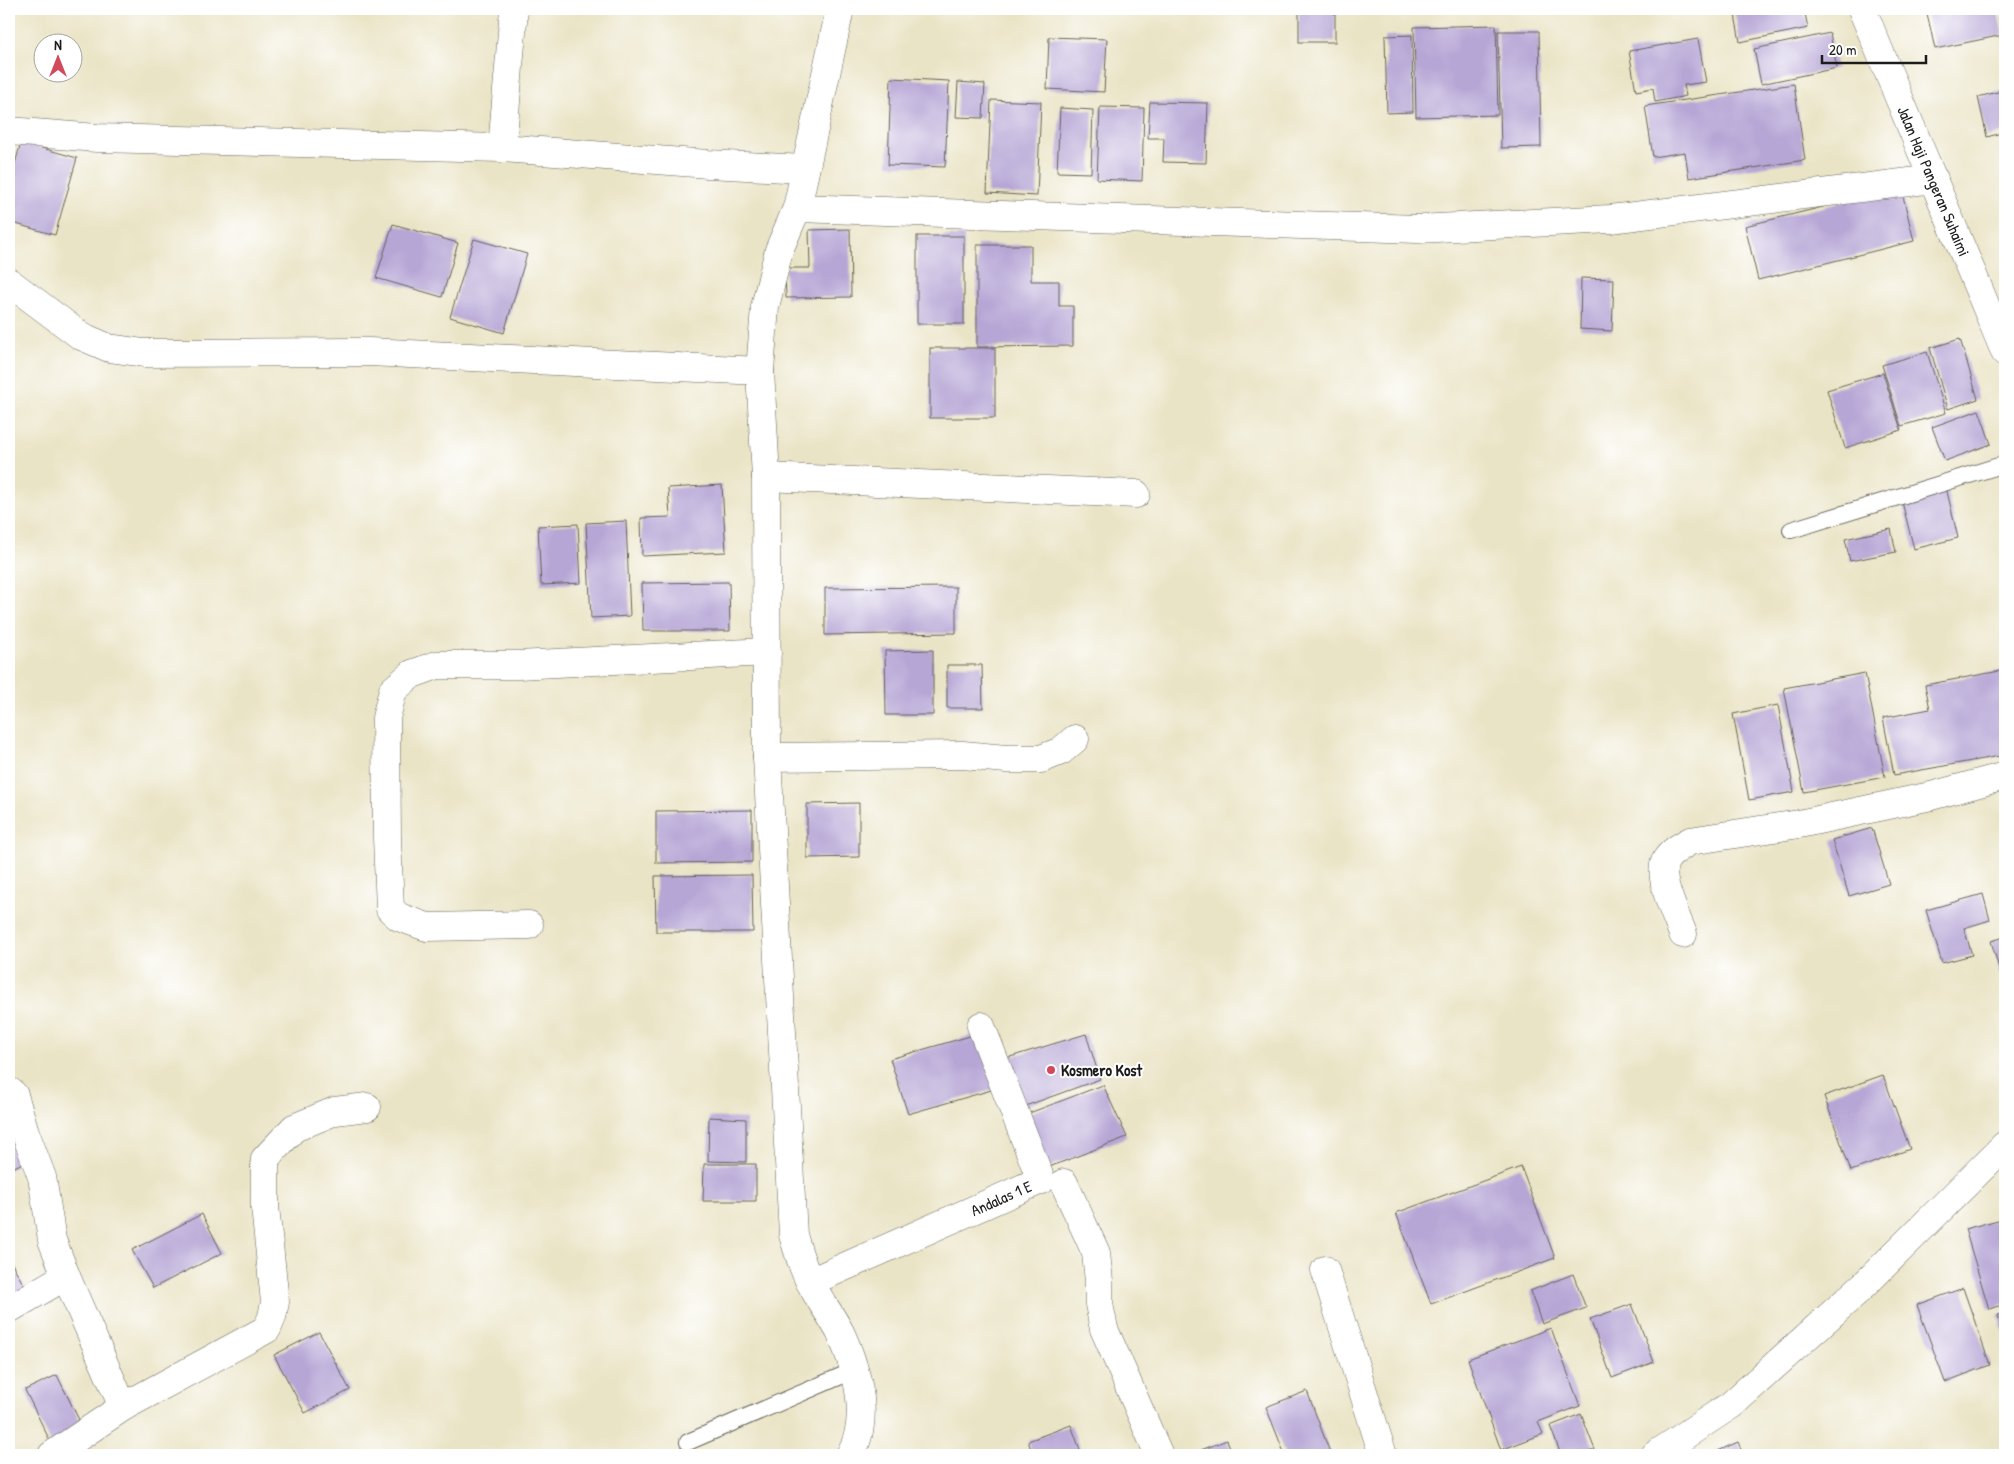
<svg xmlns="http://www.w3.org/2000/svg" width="2014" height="1464" font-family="'Patrick Hand',sans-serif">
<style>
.building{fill:#b6a6d5}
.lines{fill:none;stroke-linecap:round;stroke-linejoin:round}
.lane-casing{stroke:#646258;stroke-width:18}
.street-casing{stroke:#646258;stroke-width:29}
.primary-casing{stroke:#646258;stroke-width:29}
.lane{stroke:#fff;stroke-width:16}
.street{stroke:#fff;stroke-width:28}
.primary{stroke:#fff;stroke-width:28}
.poi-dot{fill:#d1495b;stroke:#fff;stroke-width:2}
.labels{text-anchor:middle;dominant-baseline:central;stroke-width:4;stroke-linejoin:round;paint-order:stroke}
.street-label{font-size:16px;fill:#1c1c1c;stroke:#fff}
.poi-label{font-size:16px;font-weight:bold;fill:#1c1c1c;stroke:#fff;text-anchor:start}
</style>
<rect width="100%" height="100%" fill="#fff"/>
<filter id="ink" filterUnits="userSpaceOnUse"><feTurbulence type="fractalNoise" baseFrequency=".02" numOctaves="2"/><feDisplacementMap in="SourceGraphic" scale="10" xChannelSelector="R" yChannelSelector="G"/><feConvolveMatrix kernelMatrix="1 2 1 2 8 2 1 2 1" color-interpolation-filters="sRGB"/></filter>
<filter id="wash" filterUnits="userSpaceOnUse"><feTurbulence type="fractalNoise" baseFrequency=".0096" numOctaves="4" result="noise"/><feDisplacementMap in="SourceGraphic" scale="20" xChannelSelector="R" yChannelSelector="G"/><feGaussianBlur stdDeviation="1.12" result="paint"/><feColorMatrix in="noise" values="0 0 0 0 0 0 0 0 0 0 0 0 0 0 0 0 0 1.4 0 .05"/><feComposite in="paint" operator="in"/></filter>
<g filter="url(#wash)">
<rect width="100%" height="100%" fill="#eae4c6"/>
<g id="blocks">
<!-- building -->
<g class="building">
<rect x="1299" y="9" width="36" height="33"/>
<path d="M1734,9H1804L1808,28L1740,42Z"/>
<path d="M1926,9H1997L2003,35L1935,49Z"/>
<path d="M1496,25L1498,115L1416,117L1414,27Z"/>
<path d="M1498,31H1539L1541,147L1501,148Z"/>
<path d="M1830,33L1837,68L1761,84L1754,49Z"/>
<path d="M1412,35L1413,112L1387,113L1385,36Z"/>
<path d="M1049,37L1107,39L1104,92L1047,89Z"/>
<path d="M1698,39L1706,82L1684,85L1686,96L1655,102L1653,88L1636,91L1629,51Z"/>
<path d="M891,78L949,81L945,167L888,165Z"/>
<path d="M958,82L985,84L983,118L956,117Z"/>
<path d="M1794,84L1805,160L1689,178L1685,152L1653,157L1645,106Z"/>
<path d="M2005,90V132L1987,137L1978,97Z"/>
<path d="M991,100L1041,102L1037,196L987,193Z"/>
<path d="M1150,102L1208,103L1206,163L1163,162L1164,138H1148Z"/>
<path d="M1100,107L1144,108L1142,181L1097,179Z"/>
<path d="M1060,108L1093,110L1091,173L1057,172Z"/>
<path d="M21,142L77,158L55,235L9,222V186Z"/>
<path d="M1901,188L1914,241L1758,280L1745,226Z"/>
<path d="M393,224L458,243L442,297L376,278Z"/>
<path d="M850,229L851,297L786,298L785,268H810L809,230Z"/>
<rect x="917" y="236" width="47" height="88"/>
<path d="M474,239L527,254L504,333L450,317Z"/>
<path d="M977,245H1031V281H1059V306H1073V346L977,347Z"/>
<path d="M1581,278L1614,279L1612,331L1580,329Z"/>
<path d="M1960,339L1978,399L1948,409L1930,348Z"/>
<rect x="930" y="348" width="65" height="70"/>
<path d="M1927,352L1946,413L1901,426L1882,365Z"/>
<path d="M1883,373L1901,430L1845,448L1827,390Z"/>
<path d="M1979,410L1991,444L1945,461L1932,427Z"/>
<path d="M722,485L726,552L642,556L641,518L670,517L668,488Z"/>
<path d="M1946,487L1958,538L1914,549L1901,498Z"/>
<path d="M626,521L630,616L591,618L586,523Z"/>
<path d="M578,524L581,583L541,585L538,526Z"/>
<path d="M1891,529L1896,552L1850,561L1845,539Z"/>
<path d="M729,582L730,631H643L642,583Z"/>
<path d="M956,587V633L825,635V588Z"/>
<path d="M933,650V715H886L885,651Z"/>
<path d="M947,665H982L983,708H947Z"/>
<path d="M2005,670V755L1894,775L1883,718L1930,709L1925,685Z"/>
<path d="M1865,673L1885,777L1804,792L1784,688Z"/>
<path d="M1778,705L1794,792L1749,800L1733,714Z"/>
<path d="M859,803V857L807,858V804Z"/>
<path d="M752,810V862L656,863V811Z"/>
<path d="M1872,828L1889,884L1849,896L1832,840Z"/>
<path d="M752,875L753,932H656L655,876Z"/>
<path d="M1983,894L1990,920L1964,928L1972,955L1942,963L1926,910Z"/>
<path d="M2005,937V989L1991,941Z"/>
<path d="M977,1034L995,1089L908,1114L890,1059Z"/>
<path d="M1086,1034L1100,1079L1020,1108L1000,1060Z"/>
<path d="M1883,1075L1910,1149L1851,1171L1824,1096Z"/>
<path d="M1103,1085L1127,1137L1044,1169L1024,1115Z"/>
<path d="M709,1117L746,1119V1162L708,1161Z"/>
<path d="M9,1130L26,1161L9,1170Z"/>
<path d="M704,1164H756V1201H703Z"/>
<path d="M1521,1167L1555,1258L1431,1304L1396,1213Z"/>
<path d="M202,1214L222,1253L153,1288L132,1250Z"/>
<path d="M2005,1218V1304L1989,1309L1965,1229Z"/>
<path d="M9,1258L27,1291L9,1301Z"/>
<path d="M1573,1274L1586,1308L1542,1324L1530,1291Z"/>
<path d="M1963,1288L1990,1365L1945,1382L1917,1305Z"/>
<path d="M1632,1304L1654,1362L1612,1378L1590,1319Z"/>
<path d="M2005,1313V1336L1998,1315Z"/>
<path d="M1551,1328L1580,1406L1538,1422L1543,1434L1501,1450L1468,1359Z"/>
<path d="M319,1332L350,1390L305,1413L274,1355Z"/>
<path d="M57,1375L84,1430L52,1445L25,1390Z"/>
<path d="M1307,1391L1331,1455H1285L1266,1407Z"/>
<path d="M1581,1414L1595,1450L1580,1455H1561L1550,1426Z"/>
<path d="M1071,1425L1082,1455H1033L1028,1441Z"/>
<path d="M1227,1440L1233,1455H1203L1201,1450Z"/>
<path d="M1738,1442L1744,1455H1709Z"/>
</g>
</g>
</g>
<g filter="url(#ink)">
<use href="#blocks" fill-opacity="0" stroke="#646258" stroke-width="1"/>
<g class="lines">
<defs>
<g id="lane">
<path d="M1791,530L2005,464"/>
<path d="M688,1442L855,1370"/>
</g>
<g id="street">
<path d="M840,9L797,208L1418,229L1610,219L1934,179"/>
<path d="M9,131L97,138L502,148L708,164L805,169"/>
<path d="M502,148L514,9"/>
<path d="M797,208L779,250L765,307L760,371L766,477L767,757L793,1235C798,1251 802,1267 810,1282C819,1300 832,1316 841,1334C857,1370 871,1419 850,1455"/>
<path d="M9,282L81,336L109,348L144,353L369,352L760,371"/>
<path d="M766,477L1136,494"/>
<path d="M767,757L963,755L1006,759H1041L1061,751L1075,739"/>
<path d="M529,925L427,927L399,917L390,909L387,838L386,718L393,690L412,674L437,665H518L767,652"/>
<path d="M1683,934C1677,918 1656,875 1666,860C1671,851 1682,846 1690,841L1799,824L1931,796L2005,776"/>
<path d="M9,1091L14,1095L25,1132L42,1177L52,1240L66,1276"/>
<path d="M1064,1183L1096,1253L1099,1281V1304L1104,1329L1159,1455"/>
<path d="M1325,1270L1383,1455"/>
<path d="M810,1282L1041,1180L981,1026"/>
<path d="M9,1309L66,1276L123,1407L52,1455"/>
<path d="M123,1407L267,1329L272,1317L275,1302L265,1207V1159L294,1128L335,1111L367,1107"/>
<path d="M1655,1455L1731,1405L1864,1285L2005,1145"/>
</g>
<path id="primary" d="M1862,9L2005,352"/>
</defs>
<!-- lane casing -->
<use href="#lane" class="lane-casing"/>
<!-- street casing -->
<use href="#street" class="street-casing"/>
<!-- primary casing -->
<use href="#primary" class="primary-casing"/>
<!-- lane -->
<use href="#lane" class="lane"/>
<!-- street -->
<use href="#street" class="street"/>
<!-- primary -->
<use href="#primary" class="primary"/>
</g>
</g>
<!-- markers -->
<circle class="poi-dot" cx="1051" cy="1070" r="5"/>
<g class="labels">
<!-- street labels -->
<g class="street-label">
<text transform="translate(1934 181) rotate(67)">Jalan Haji Pangeran Suhaimi</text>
<text transform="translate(1001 1198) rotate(-24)">Andalas 1 E</text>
</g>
<!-- poi labels -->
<g class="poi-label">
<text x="1061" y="1070">Kosmero Kost</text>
</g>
</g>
<!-- margin -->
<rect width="2014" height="1464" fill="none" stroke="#fff" stroke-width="30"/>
<!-- north arrow -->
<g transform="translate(58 58)"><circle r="24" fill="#ffffff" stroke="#a4a4a4"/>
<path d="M0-4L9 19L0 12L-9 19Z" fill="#d1495b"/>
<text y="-8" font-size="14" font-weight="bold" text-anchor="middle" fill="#1c1c1c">N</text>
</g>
<!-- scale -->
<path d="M1822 55v8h104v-8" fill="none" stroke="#1c1c1c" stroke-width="2.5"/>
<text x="1829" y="55" font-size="15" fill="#1c1c1c" stroke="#ffffff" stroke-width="4" paint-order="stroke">20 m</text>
</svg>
